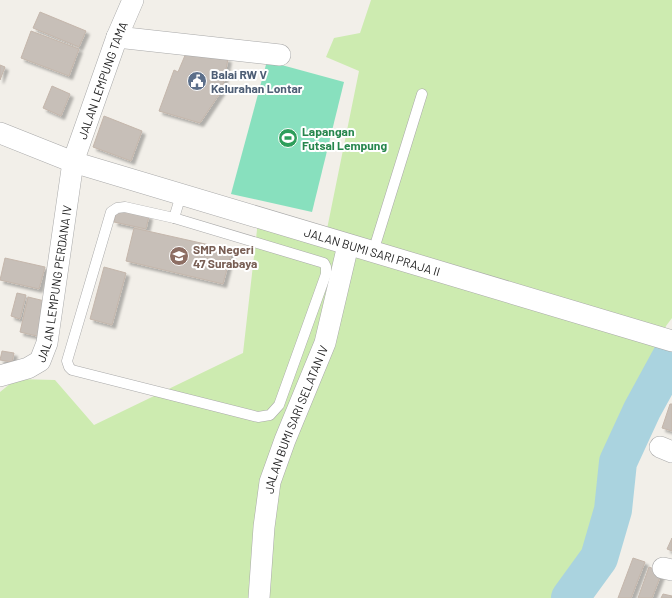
<svg xmlns="http://www.w3.org/2000/svg" width="672" height="598" font-family="Barlow,sans-serif">
<style>
.grass{fill:#cdebb0}
.pitch{fill:#88e0be}
.lines{fill:none;stroke-linecap:round;stroke-linejoin:round}
.river{stroke:#aad3df;stroke-width:38}
.building{fill:#c7bfb8;stroke:#c4b6ab;filter:url(#shadow)}
.service-casing{stroke:#a9a9a9;stroke-width:11}
.minor-casing{stroke:#a9a9a9;stroke-width:22}
.service{stroke:#fff;stroke-width:10}
.minor{stroke:#fff;stroke-width:21}
.labels{text-anchor:middle;dominant-baseline:central;stroke-width:4;stroke-linejoin:round;paint-order:stroke}
.service-label{font-size:12px;font-weight:bold;fill:#4e5e75;stroke:#fff;text-anchor:start}
.street-label{font-size:12px;fill:#222;stroke:#fff}
.leisure-label{font-size:12px;font-weight:bold;fill:#27864d;stroke:#fff;text-anchor:start}
.education-label{font-size:12px;font-weight:bold;fill:#785e54;stroke:#fff;text-anchor:start}
</style>
<defs>
<filter id="shadow"><feDropShadow dx="3.5" dy="3.5" stdDeviation="1" flood-color="#0004"/></filter>
</defs>
<rect width="100%" height="100%" fill="#f2efe9"/>
<!-- grass -->
<path class="grass" d="M371,0H672V318L666,326L612,452L589,550L577,575L558,598H0V392L16,379L55,380L94,425L243,353L258,221L327,229L359,71L326,57L334,38L360,33Z"/>
<!-- pitch -->
<path class="pitch" d="M267,61L344,82L312,212L231,194Z"/>
<g class="lines">
<!-- river -->
<path class="river" d="M570,598L599,558L613,510L618,462L642,410L672,355"/>
</g>
<!-- building -->
<g class="building">
<path d="M40,12L86,31L79,47L33,28Z"/>
<path d="M31,31L79,49L69,76L21,58Z"/>
<path d="M186,53L228,59L222,90L200,123L159,111L174,70L178,72Z"/>
<path d="M0,65L5,67L0,80Z"/>
<path d="M52,86L70,94L61,116L43,108Z"/>
<path d="M104,116L142,131L131,161L93,147Z"/>
<path d="M117,209L149,216L146,229L114,222Z"/>
<path d="M134,228L232,250L223,284L126,261Z"/>
<path d="M5,258L45,267L39,289L0,280Z"/>
<path d="M104,267L126,273L112,325L90,319Z"/>
<path d="M17,293L26,295L20,319L11,316Z"/>
<path d="M28,297L49,302L41,337L20,332Z"/>
<path d="M2,351L14,353L12,362L0,360Z"/>
<path d="M670,404H672V431L662,428Z"/>
<path d="M672,538V551L667,549Z"/>
<path d="M633,558L645,562L631,598H618Z"/>
<path d="M649,567L662,572L652,598H638Z"/>
<path d="M663,594L672,596V598H661Z"/>
</g>
<g class="lines">
<defs>
<g id="service">
<path d="M125,207L174,218L324,263L326,267V274L279,405L270,415L258,417L72,370L69,367L67,361L111,212L117,208Z"/>
<path d="M174,218L181,195"/>
<path d="M373,252L422,94"/>
</g>
<g id="minor">
<path d="M117,37L280,55"/>
<path id="s1" d="M0,133L73,162L672,341"/>
<path id="s2" d="M0,376L28,368L40,361L47,343L73,162L117,37L133,0"/>
<path d="M660,447L672,452"/>
<path d="M663,568L672,570"/>
<path id="s3" d="M259,598L264,527L270,482L285,440L325,343L348,245"/>
</g>
</defs>
<!-- service casing -->
<use href="#service" class="service-casing"/>
<!-- minor casing -->
<use href="#minor" class="minor-casing"/>
<!-- service -->
<use href="#service" class="service"/>
<!-- minor -->
<use href="#minor" class="minor"/>
</g>
<!-- icons -->
<defs>
<symbol id="civic-disc" viewBox="-11 -11 22 22"><circle r="9.5" fill="#5c6f8a" stroke="#fff"/><path d="M-.6-6.5H3V-4.5H.6V-3L4-1V1h2V6H-6V1h2V-1L-.6-3ZM-1.2 2.5V6h2.4V2.5Z" fill="#fff"/></symbol>
<symbol id="stadium-disc" viewBox="-11 -11 22 22"><circle r="9.5" fill="#2e9e5b" stroke="#fff"/><path d="M0-5a6.5 5 0 1 0 0 10a6.5 5 0 1 0 0-10ZM-3.5-1.8h7v3.6h-7Z" fill="#fff"/></symbol>
<symbol id="school-disc" viewBox="-11 -11 22 22"><circle r="9.5" fill="#8d6e63" stroke="#fff"/><path d="M0-5L7-2L0 1L-7-2ZM-4 1L0 2.5L4 1V4Q0 6-4 4Z" fill="#fff"/></symbol>
</defs>
<g fill-rule="evenodd">
<use href="#civic-disc" x="186" y="70" width="22" height="22"/>
<use href="#stadium-disc" x="277" y="127" width="22" height="22"/>
<use href="#school-disc" x="168" y="245" width="22" height="22"/>
</g>
<g class="labels">
<!-- service labels -->
<g class="service-label">
<text x="211" y="74">Balai RW V<tspan x="211" dy="14">Kelurahan Lontar</tspan></text>
</g>
<!-- street labels -->
<g class="street-label">
<text stroke="none"><textPath href="#s2" startOffset="332">JALAN LEMPUNG TAMA</textPath></text>
<text stroke="none"><textPath href="#s1" startOffset="391">JALAN BUMI SARI PRAJA II</textPath></text>
<text stroke="none"><textPath href="#s2" startOffset="122">JALAN LEMPUNG PERDANA IV</textPath></text>
<text stroke="none"><textPath href="#s3" startOffset="184">JALAN BUMI SARI SELATAN IV</textPath></text>
</g>
<!-- leisure labels -->
<g class="leisure-label">
<text x="302" y="131">Lapangan<tspan x="302" dy="14">Futsal Lempung</tspan></text>
</g>
<!-- education labels -->
<g class="education-label">
<text x="193" y="249">SMP Negeri<tspan x="193" dy="14">47 Surabaya</tspan></text>
</g>
</g>
</svg>
